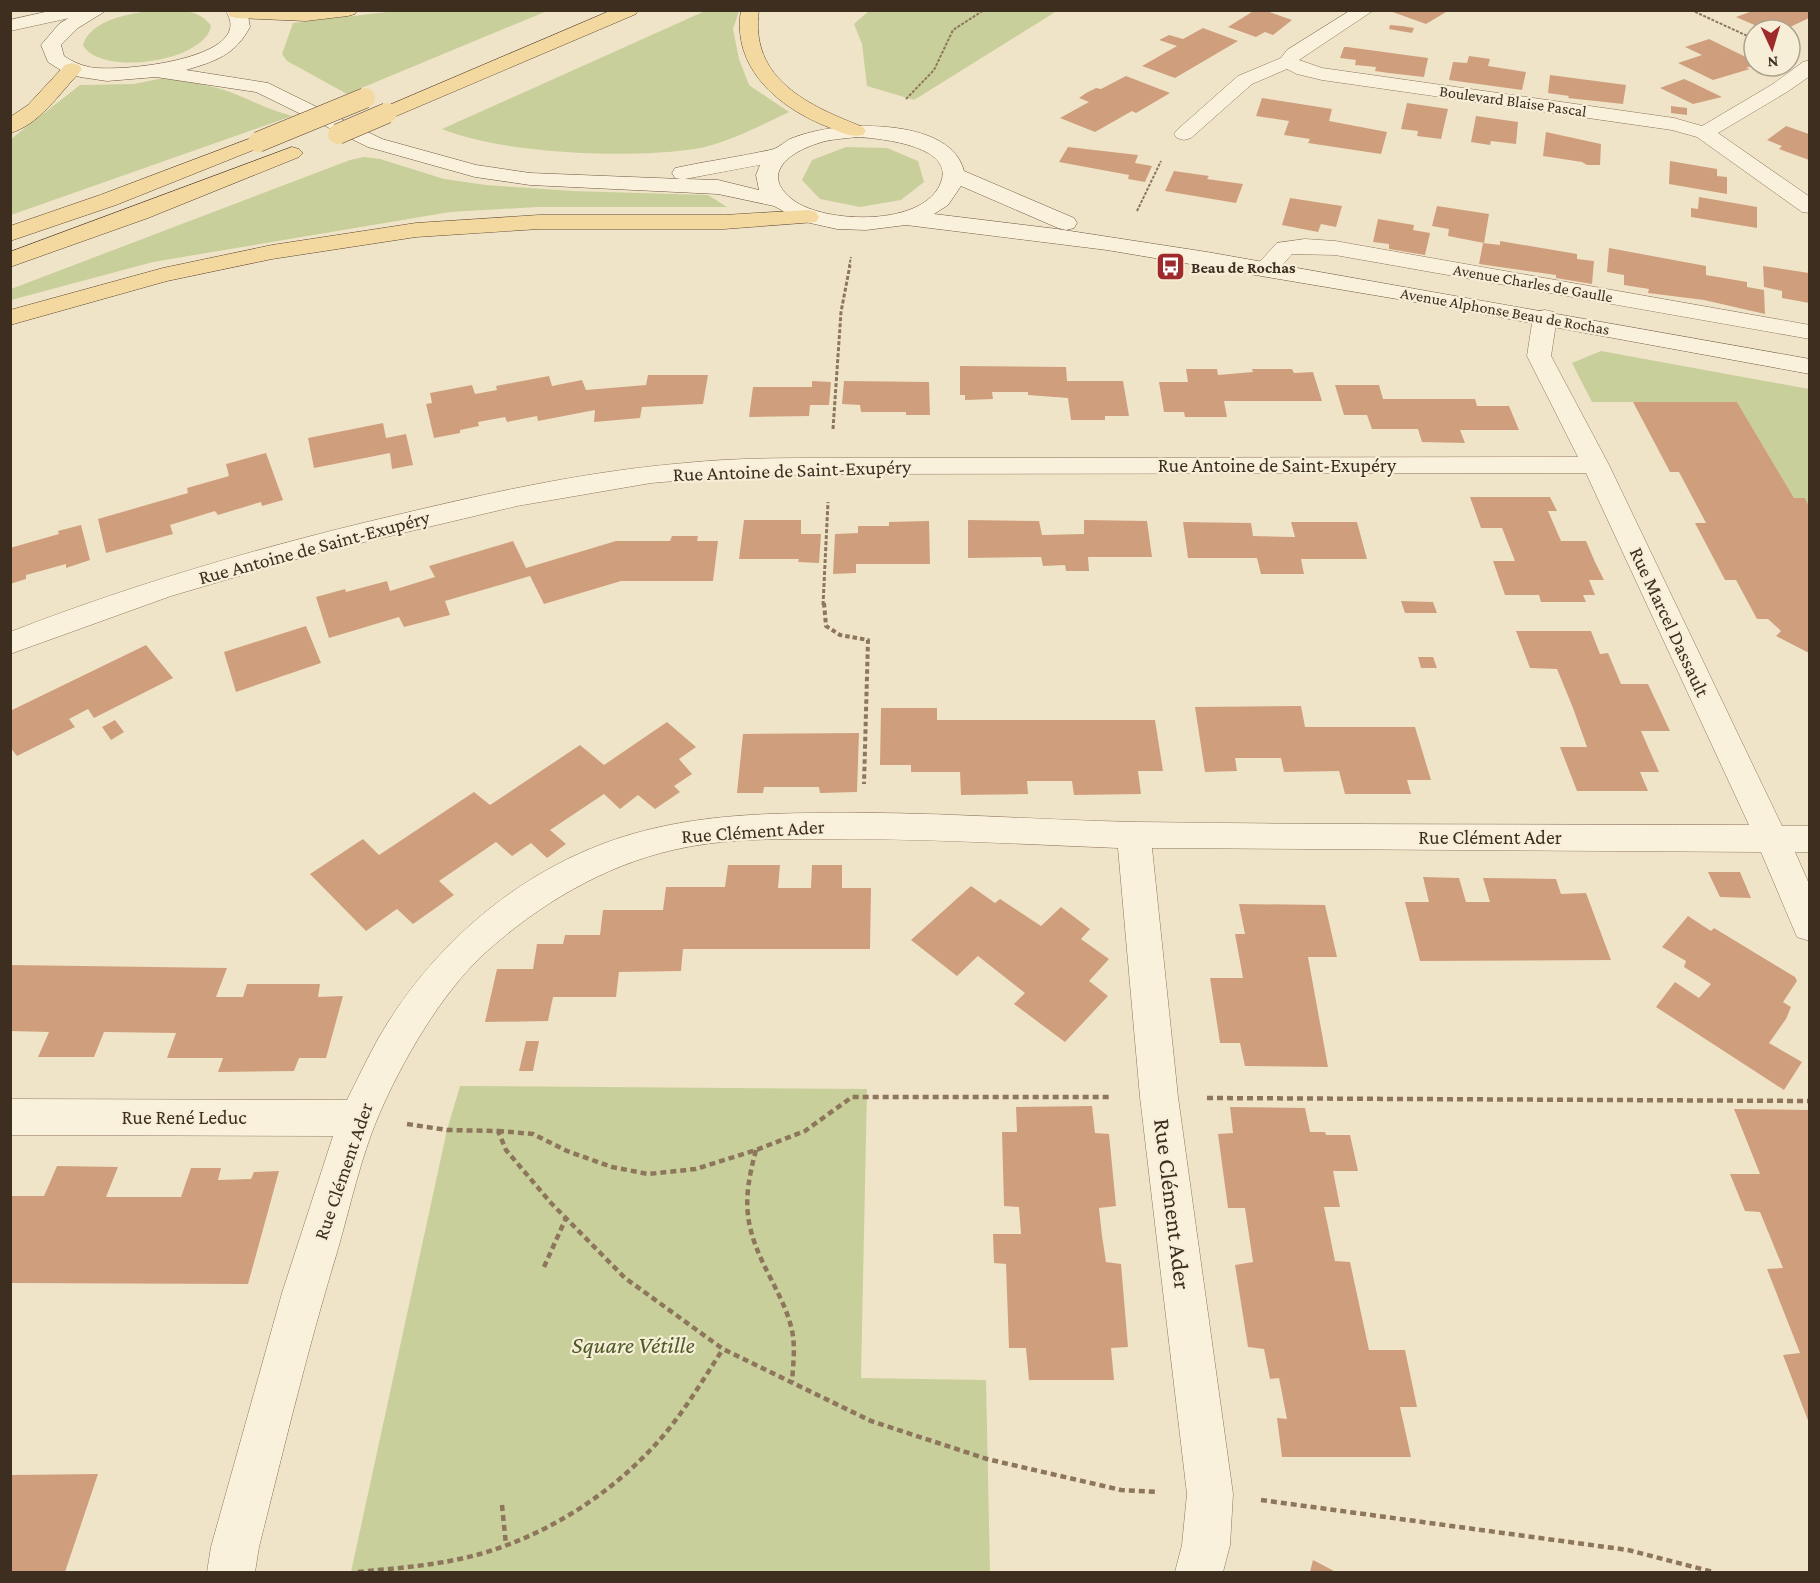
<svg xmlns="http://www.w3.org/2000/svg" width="1820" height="1583" font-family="'Crimson Pro',serif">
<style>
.green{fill:#c9cf9b}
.building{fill:#cf9f7d}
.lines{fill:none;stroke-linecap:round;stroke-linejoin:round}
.street-casing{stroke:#8d765c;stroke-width:1}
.secondary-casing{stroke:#6f573f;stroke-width:1}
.primary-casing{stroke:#5b4430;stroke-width:1}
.path-far3{stroke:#8d765c;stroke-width:2;stroke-dasharray:3 1.5;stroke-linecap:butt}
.path-far2{stroke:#8d765c;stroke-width:3;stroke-dasharray:4 2;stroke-linecap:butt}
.path-far1{stroke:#8d765c;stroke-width:4;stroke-dasharray:4.5 3;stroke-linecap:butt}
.path{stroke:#8d765c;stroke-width:4.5;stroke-dasharray:6 4;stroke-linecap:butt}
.street{fill:#faf1dc;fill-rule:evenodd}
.secondary{fill:#faf1dc;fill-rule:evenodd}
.primary{fill:#f3d9a0;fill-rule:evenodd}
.primary-bridge-casing{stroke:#5b4430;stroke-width:21;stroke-linecap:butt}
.primary-bridge{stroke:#f3d9a0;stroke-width:20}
.labels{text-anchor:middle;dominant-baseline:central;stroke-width:4.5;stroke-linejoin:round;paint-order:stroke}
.far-street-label{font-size:16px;fill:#3d2e20;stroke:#f7eed8}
.far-poi-label{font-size:16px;font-weight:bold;fill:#3d2e20;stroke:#f7eed8;text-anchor:start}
.street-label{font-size:20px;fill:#3d2e20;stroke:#f7eed8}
.near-street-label{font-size:24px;fill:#3d2e20;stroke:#f7eed8}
.near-park-label{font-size:24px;font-style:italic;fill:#4d5a26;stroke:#f7eed8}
</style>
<rect width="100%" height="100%" fill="#f0e4c8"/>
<!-- green -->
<g class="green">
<path d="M153,10C173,10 198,7 211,26C205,62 100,77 83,45C91,19 130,14 153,10Z"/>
<path d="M404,10H547V11L347,94L287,61L282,54L293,23Z"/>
<path d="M705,11H739L733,29L739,59L749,85L789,112C759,126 728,143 695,149C628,159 504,154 442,129Z"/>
<path d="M869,11V10L1057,11L914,100L867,86L862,44L854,24Z"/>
<path d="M163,78C184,81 206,84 227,91C249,99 269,110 292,116L11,215V139L80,85L134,84Z"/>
<path d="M846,147L887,148L918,161L924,182L901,200L860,207L820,199L802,180L812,160Z"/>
<path d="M364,157L380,159L444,179L486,185L573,191L708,195L727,207H538L450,212L153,262L11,300V289L350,160Z"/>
<path d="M1601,351L1809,389V506L1805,498H1794L1737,402H1592L1572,363Z"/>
<path d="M460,1086L867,1089L861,1378L986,1380L990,1572H351L447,1130Z"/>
</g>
<!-- building -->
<g class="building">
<path d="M1255,10H1264L1292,20L1273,35L1265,32L1256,37L1228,27Z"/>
<path d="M1387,10H1443L1446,12L1426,24Z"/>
<path d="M1755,10H1809V18L1788,28L1766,30L1736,17Z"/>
<path d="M1390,25L1402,26L1414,28L1412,33L1400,31L1389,29Z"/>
<path d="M1203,28L1238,41L1175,78L1142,66L1177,46L1159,40L1169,35L1183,39Z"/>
<path d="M1709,39L1754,61V65L1746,68L1750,69L1713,80L1678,63L1702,55L1685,47Z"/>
<path d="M1344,47H1347L1428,58L1424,77L1389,73L1375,71L1376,67L1355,65L1356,60L1340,58Z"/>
<path d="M1469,56L1490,59L1488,66L1526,72L1522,90L1449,80L1453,62L1467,63Z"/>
<path d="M1550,75L1626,85L1623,104L1568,98L1569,96L1548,93Z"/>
<path d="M1126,76L1170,93L1136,113L1132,111L1095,132L1060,118L1089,102L1079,98L1086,93L1096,88L1101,89Z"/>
<path d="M1684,79L1691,82L1722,97L1693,104L1660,88Z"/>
<path d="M1262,98L1332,109L1329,121L1387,132L1381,154L1308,143L1310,139L1284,135L1289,121L1256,116Z"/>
<path d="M1407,103L1448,109L1441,139L1417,136L1418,131L1401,129Z"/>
<path d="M1671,106L1687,108V115L1671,113Z"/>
<path d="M1476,116L1518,122L1516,144L1491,141L1490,145L1471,142Z"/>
<path d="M1786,126L1809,134V160L1779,149L1782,146L1767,140Z"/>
<path d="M1546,132L1601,144L1600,165H1587L1582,162L1543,156Z"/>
<path d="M1068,147L1138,155L1135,163L1152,166L1145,182L1128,179L1129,175L1059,162Z"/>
<path d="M1670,161L1717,169V176L1727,177V194L1669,184Z"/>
<path d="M1174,171L1209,176L1207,179L1243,184L1236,203L1165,191Z"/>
<path d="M1699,197L1757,207V228L1691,217V208L1698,209Z"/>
<path d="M1290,198L1342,206L1336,227L1321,224L1318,232L1282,225Z"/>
<path d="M1437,206L1489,214L1484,243L1448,236L1449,229L1432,226Z"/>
<path d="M1378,219L1414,225L1413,230L1430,233L1425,255L1389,249V244L1373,242Z"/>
<path d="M1500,241L1577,254V259L1594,261L1592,284L1556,278V275L1479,264L1483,243L1500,245Z"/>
<path d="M1609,248L1706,266V275L1747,282V287L1764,290L1765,314L1704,300L1648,293L1649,289L1624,285V275L1607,272Z"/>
<path d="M1763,266L1809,273V303L1782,298V291L1764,287Z"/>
<path d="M960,366L1066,367L1067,381H1123L1129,416H1105V420H1071L1068,398L1028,395V392H992L993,399L965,400V395H960Z"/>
<path d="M1186,369H1217L1218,375L1253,372L1252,369H1292L1294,373L1313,372L1322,401H1224L1227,417H1185L1184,412H1164L1159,382H1188Z"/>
<path d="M648,375H708L703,404L642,407L640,418L594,422L595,410L538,421L537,416L507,422L505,417L478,422L479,426L460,430V433L434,438L426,404L432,403L430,393L472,385L475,394L497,390L496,386L549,376L552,386L582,380L586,390L646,385Z"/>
<path d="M812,381L831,382L829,405H810L809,416L749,417L753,387H812Z"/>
<path d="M844,381L929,382L930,415H906V412H861L860,405L842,404Z"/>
<path d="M1335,385H1379L1383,399H1475L1477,406H1509L1519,430H1460L1465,443L1422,442L1418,429H1372L1367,415H1344Z"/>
<path d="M1633,402H1737L1794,498H1805L1809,506V653L1776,636L1781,631L1768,619H1757L1736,580H1725L1695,523H1706L1679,472H1670Z"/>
<path d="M383,423L386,438L406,434L413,465L392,469L390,453L314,468L308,438Z"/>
<path d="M266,453L283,500L262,506L261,502L218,515L215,511L170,525L173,534L106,553L98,519L188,493L187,488L229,476L226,464Z"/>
<path d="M1470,497H1550L1557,511H1548L1561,541H1586L1595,562L1604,580H1589L1595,595H1583L1586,602H1541L1539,595H1505L1493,561H1515L1502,528H1481Z"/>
<path d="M744,520H801V534H821L819,563L798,562L799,559H739Z"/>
<path d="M968,520L1039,521L1042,535L1084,534V520L1147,521L1152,557H1088L1089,571H1066L1065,565L1043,566L1041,557L968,558Z"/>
<path d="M929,521L930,564H856V573L833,574L835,534L858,533V526H889V522Z"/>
<path d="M1183,522L1251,523L1253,536L1295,537L1291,522H1357L1367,559H1301L1304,574H1261L1257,558H1188Z"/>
<path d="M81,525L90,560L66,568V564L26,575V579L10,584V548L59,534L58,531Z"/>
<path d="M672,536H698L697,541H718L713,581H621L544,604L530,576L445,601L450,615L404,627L399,617L329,638L316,597L345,589L346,592L387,581L390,591L435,577L429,566L513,541L526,568L616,541H670Z"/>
<path d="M1401,601L1433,602L1437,613H1405Z"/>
<path d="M306,626L321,663L236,692L224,652Z"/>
<path d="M1516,631H1591L1600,654L1608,653L1621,684H1648L1670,731H1641L1659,772H1640L1648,791H1577L1560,747H1587L1573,708L1557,669L1530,668Z"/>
<path d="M146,645L173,678L94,718L88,709L69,719L75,727L17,756L10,747V711Z"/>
<path d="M1418,657H1433L1437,668H1421Z"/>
<path d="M1301,706L1305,727H1415L1431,780H1407L1411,794H1345L1339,771L1284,772L1281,758H1235L1237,771L1205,772L1195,707Z"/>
<path d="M881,708H937V720H1155L1163,771H1138L1141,794L1074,795L1072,781H1027L1028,794L961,795L960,772H911V765H880Z"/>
<path d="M115,720L124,732L111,740L102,727Z"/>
<path d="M667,722L696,747L679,759L692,774L674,786L680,792L655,809L638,795L620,809L604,794L550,830L566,844L547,858L531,843L512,856L496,842L439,881L454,895L413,924L397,909L366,931L310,874L363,839L379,855L474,792L490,805L580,745L604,765Z"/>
<path d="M859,733L857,792L820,793L819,787H764L763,793H737L743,734Z"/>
<path d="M728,865H780L778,888H811L812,865H842V888H871L870,949H683L681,971L619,972L616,997H553L548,1021L485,1022L497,969H533L537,944H563L565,935H600L603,910H663L666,887H725Z"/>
<path d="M1708,872H1740L1751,898L1720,897Z"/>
<path d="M1423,877L1459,878L1466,902H1490L1483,878L1556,879L1561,894L1586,893L1611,960L1420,961L1405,902H1429Z"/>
<path d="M971,886L995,903L1000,899L1041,926L1061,907L1090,929L1081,939L1109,959L1089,981L1108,996L1065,1042L1014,1004L1025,993L978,956L957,976L911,940Z"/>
<path d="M1239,904L1325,905L1337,957H1308L1328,1067L1245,1066L1240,1043H1220L1210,978H1243L1235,934H1245Z"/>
<path d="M1688,916L1711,931L1714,928L1795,977L1797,981L1783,1002L1791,1007L1786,1019L1769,1043L1802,1062L1784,1090L1656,1007L1675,982L1699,998L1711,984L1684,967L1686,961L1662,947Z"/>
<path d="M10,965L227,968L216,997H243L247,984H320L318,997L343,996L326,1058H299L294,1071L218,1072L223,1058H167L176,1033L104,1032L94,1057H38L49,1032L10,1031Z"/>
<path d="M526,1041H539L533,1071H519Z"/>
<path d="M1092,1106L1095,1133L1109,1134L1116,1206L1099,1208L1102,1236L1106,1262L1121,1264L1128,1347L1111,1348L1114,1380H1029L1026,1348H1009L1006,1264L994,1263L993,1234H1021L1019,1207L1004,1206L1002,1132H1017L1016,1107Z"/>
<path d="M1230,1107L1305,1108L1310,1132H1325L1326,1135H1350L1358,1171H1333L1340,1207H1324L1335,1261L1350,1262L1369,1350H1405L1417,1407H1400L1411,1457H1282L1277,1418L1287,1419L1279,1378L1270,1379L1264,1349L1248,1347L1235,1265L1253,1262L1245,1208H1228L1218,1134L1233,1133Z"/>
<path d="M1734,1109L1809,1110V1423L1783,1355L1800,1353L1767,1269L1783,1268L1760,1212L1745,1211L1730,1174H1760Z"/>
<path d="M57,1166L118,1167L106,1197H181L191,1168H221L218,1180L251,1179L254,1172L279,1171L248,1284L10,1283V1196H44Z"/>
<path d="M98,1474L65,1572H10V1475Z"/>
<path d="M1313,1560L1336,1572H1310Z"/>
</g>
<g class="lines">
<defs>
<g id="street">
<path d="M54,10H90L88,14L10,31V20Z"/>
<path d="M1351,10H1374L1299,60L1322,68L1674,118L1702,126L1773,84L1803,62L1810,60V76L1787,92L1718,133L1810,197V213L1802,212L1697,137L1672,130L1322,80L1297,74L1287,69L1252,84L1191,138L1184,140L1177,138L1174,134L1177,130L1238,76L1281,58L1287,50Z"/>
<path d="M1305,239L1335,241L1810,325V339L1335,255L1292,254C1281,266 1274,278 1257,274L1253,269L1277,243Z"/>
<path d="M1545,310L1554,312L1557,317L1551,356L1609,465L1782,826H1810V852H1795L1810,886V941L1797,937L1761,852L1152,848L1178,1097L1233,1494L1230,1545L1223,1572H1175L1182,1545L1187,1494L1140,1097L1118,848C1018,844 917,838 816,839C769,839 719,839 673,850C603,866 538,905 485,953C441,993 401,1063 378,1117C361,1157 350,1207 338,1249C308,1347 284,1448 259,1547L255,1572H207L211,1547L282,1293L333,1136L10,1135V1099L347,1100C357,1080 367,1059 378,1039C428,951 510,878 605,843C675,817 749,813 823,813C928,811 1032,820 1137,822C1341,825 1545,824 1749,825L1586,473L830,474L721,477L651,483L517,506L314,554L171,596L10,654V632C139,582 271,544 405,513C497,491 590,471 685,463C733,458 782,458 830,458L1578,457L1527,356L1533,317L1536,312Z"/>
</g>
<path id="secondary" d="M81,10H107L78,28L61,45L64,56C71,61 80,65 89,67C117,73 260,59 225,10H244L248,16L250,27C235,55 216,61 186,70L268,83L382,139L476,165L530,173L681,179L675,178L672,173L675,168C707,161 739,157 770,150C777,149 783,143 790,139C797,136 804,134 812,132C851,122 951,119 964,171L1074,218L1077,223L1074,228L1066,230L1058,228L961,186L948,205L934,214L1057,229L1207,252L1810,359V374L1433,305L1107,250L906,225L866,230L837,229L801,221L774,206L718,194L530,185L475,177L368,147L256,92L156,77L107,81L80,77L62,71L48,62L41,45L59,24ZM856,137C877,138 955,145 941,182C925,227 825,224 793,200C760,175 788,153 816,144C828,139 843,139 856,137ZM760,165L756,175L759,190L718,180L685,179Z"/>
<g id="primary">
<path d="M228,10H357L355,14L348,16L306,21L236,18L229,16Z"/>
<path d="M612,10H638L636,14L394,117H380L377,113L380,109Z"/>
<path d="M741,10H759C749,80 810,106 863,127L866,131L863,135C851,138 840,132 828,127C779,108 731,68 741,10Z"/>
<path d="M72,63L79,65L82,69L79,73C60,93 38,126 10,133V117L28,105L65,65Z"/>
<path d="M254,137L261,139L264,143L261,147L116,205L10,241V226L100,195Z"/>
<path d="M292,147L299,149L303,153L299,157L148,218L10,267V252Z"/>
<path d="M808,210L816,212L819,217L816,222L724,229H539L416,237L272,259L167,281L10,325V310L163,268L272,245L416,223L539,215H724Z"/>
</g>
</defs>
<!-- street casing -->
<use href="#street" class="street-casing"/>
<!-- secondary casing -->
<use href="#secondary" class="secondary-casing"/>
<!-- primary casing -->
<use href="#primary" class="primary-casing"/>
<!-- path-far3 -->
<g class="path-far3">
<path d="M1691,10L1754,39"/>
<path d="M906,99L934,70L953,30L984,10"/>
<path d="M1137,211L1161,161"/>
<path d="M849,267L851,257"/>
</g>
<!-- path-far2 -->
<g class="path-far2">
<path d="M833,429L841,312L850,265"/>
<path d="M823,605L828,502"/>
</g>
<!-- path-far1 -->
<path class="path-far1" d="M824,603L826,626L840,635L868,640L864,784"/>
<!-- path -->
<g class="path">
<path d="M1207,1098L1810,1101"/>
<path d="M407,1124L447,1130L498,1131L506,1150L551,1203L625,1278L723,1349L871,1421L987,1459L1121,1490L1158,1492"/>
<path d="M498,1131L533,1134L567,1151L612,1167L648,1174L696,1169L756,1150L805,1131L852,1097H1110"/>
<path d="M756,1150C741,1205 745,1229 771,1279C780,1297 790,1316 793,1336C795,1351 793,1367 792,1382"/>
<path d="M544,1267L566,1218"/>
<path d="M1261,1500L1628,1550L1713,1572"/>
<path d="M502,1505L506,1545"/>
<path d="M358,1572C399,1568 441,1565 480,1554C550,1534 616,1491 663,1436C686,1409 704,1378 723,1349"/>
</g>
<!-- street -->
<use href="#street" class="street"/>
<!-- secondary -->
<use href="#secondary" class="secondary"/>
<!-- primary -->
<use href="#primary" class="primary"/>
<defs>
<g id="primary-bridge">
<path d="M338,134L387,113"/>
<path d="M258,142L365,98"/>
</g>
</defs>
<!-- primary-bridge casing -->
<use href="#primary-bridge" class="primary-bridge-casing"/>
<!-- primary-bridge -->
<use href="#primary-bridge" class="primary-bridge"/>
</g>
<!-- icons -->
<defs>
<symbol id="bus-square" viewBox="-11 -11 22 22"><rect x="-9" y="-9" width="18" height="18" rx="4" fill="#9e2a2b" stroke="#f7eed8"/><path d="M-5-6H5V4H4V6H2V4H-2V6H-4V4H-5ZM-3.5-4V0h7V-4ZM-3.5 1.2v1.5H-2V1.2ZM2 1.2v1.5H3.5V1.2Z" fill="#fff"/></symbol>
</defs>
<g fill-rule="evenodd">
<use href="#bus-square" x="1154" y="250" width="33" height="33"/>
</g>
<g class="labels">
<!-- far-street labels -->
<g class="far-street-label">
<text transform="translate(1513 101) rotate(8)">Boulevard Blaise Pascal</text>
<text transform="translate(1533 283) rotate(10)">Avenue Charles de Gaulle</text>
<text transform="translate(1505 311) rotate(10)">Avenue Alphonse Beau de Rochas</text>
</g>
<!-- far-poi labels -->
<g class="far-poi-label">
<text x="1191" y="267">Beau de Rochas</text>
</g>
<!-- street labels -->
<g class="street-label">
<text x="1277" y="465">Rue Antoine de Saint-Exupéry</text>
<text transform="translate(792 470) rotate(-2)">Rue Antoine de Saint-Exupéry</text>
<text transform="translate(314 547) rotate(-15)">Rue Antoine de Saint-Exupéry</text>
<text transform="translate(1670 622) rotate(65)">Rue Marcel Dassault</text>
<text transform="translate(753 831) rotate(-4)">Rue Clément Ader</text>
<text x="1490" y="837">Rue Clément Ader</text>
<text x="184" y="1117">Rue René Leduc</text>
<text transform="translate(343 1171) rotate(-71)">Rue Clément Ader</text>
</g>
<!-- near-street labels -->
<g class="near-street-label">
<text transform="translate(1173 1204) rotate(83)">Rue Clément Ader</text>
</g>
<!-- near-park labels -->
<g class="near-park-label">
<text x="633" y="1344">Square Vétille</text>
</g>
</g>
<!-- border -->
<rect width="1820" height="1583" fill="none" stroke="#3d2e20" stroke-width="24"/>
<!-- north arrow -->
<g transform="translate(1772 48) rotate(176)"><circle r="28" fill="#f7eed8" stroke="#ada18e" stroke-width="1.5"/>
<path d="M0-4.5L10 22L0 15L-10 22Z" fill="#9e2a2b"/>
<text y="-9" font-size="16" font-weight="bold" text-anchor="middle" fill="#3d2e20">N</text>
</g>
</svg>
